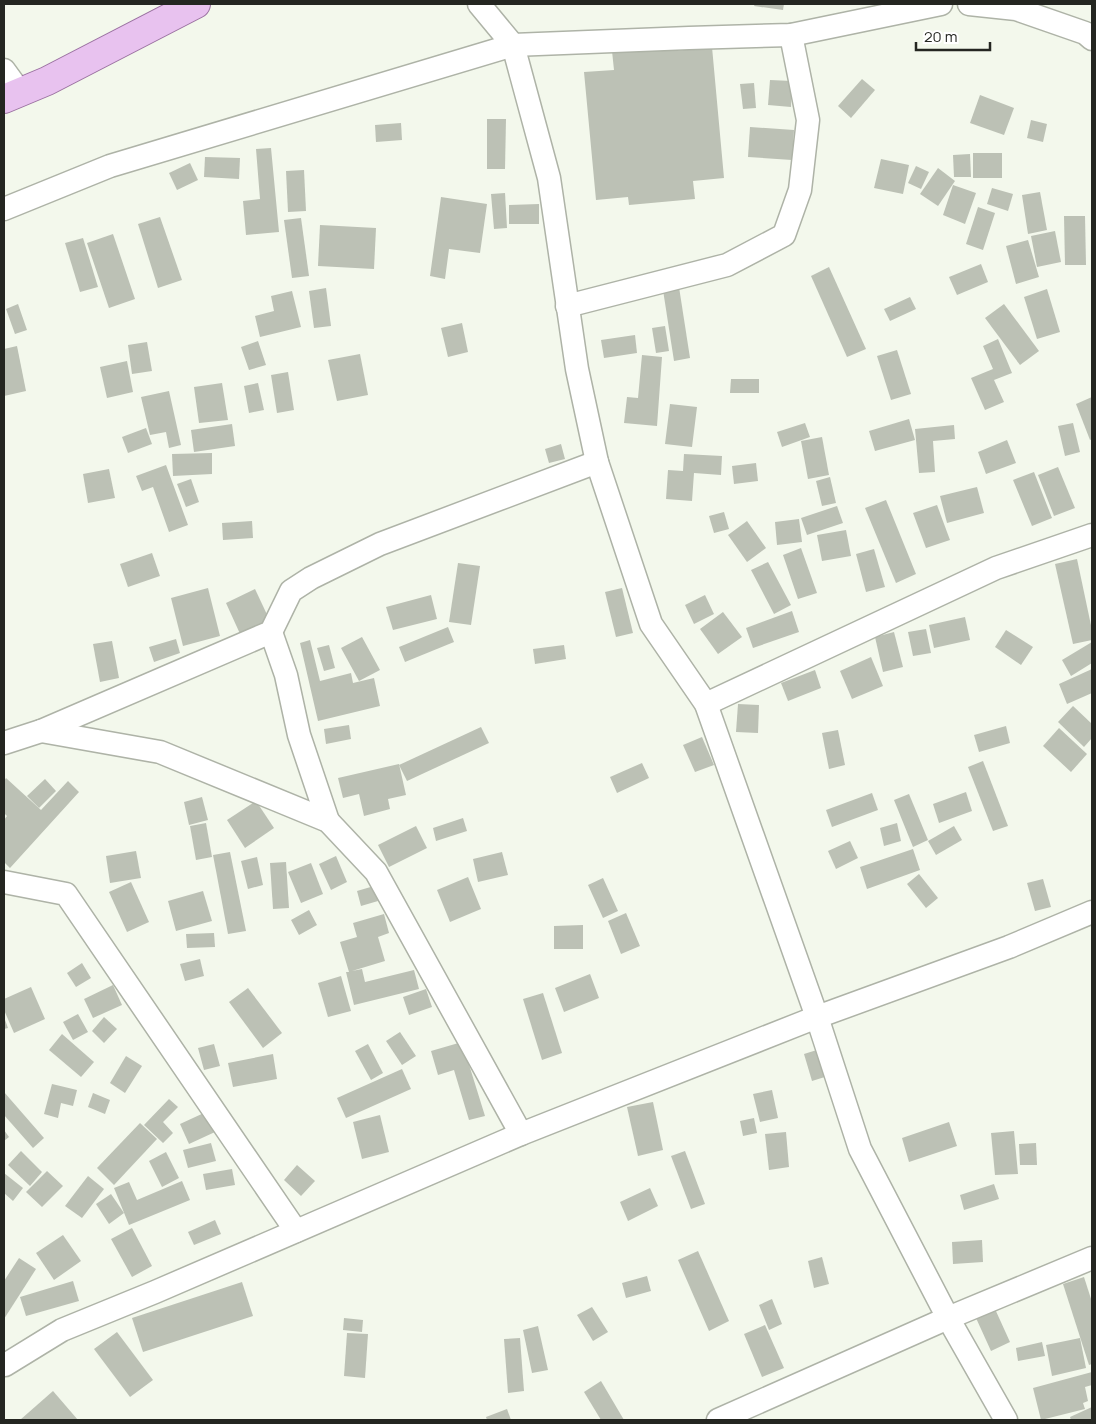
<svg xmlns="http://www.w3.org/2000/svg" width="1096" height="1424" font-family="Manrope,sans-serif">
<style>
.building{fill:#bcc1b5}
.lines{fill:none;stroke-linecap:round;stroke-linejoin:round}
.minor-casing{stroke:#aeb3a7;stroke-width:25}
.primary-casing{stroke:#9a71a0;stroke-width:30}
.minor{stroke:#fff;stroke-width:22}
.primary{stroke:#e8c2ef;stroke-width:28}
</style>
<rect width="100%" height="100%" fill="#f3f8ec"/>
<!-- building -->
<g class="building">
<path d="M755,4H784L783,10L754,6Z"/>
<path d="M675,46V51L712,47L724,178L693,181L695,199L629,205L628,197L596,200L584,72L614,70L612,51Z"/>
<path d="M862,79L875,90L851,118L838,106Z"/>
<path d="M770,80L792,81L791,107L768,105Z"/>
<path d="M754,83L756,108L743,109L740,84Z"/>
<path d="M980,95L1014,108L1004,135L970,123Z"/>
<path d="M487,119H506L505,169H487Z"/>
<path d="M1031,120L1047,124L1043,142L1027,138Z"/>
<path d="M401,123L402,140L376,142L375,125Z"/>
<path d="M750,127L794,130L792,160L748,157Z"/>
<path d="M271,148L279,232L246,235L243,201L260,199L256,149Z"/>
<rect x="973" y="153" width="29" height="25"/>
<path d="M970,154L971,177H954L953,155Z"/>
<path d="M205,157L240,158L239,179L204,177Z"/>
<path d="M881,159L909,165L903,194L874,188Z"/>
<path d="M190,163L198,180L177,190L169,173Z"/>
<path d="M916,166L929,172L921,189L908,183Z"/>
<path d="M938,168L955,181L938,206L920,194Z"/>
<path d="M304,170L306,211L288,212L286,171Z"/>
<path d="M953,185L976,193L965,224L943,215Z"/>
<path d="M992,188L1013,194L1008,211L987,204Z"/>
<path d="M1040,192L1047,230L1028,234L1022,195Z"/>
<path d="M505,193L507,228L494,229L491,194Z"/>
<path d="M441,197L487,204L480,253L449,249L445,279L430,276Z"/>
<path d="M539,204V224H509V205Z"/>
<path d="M978,207L995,213L983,250L966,244Z"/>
<path d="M1064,216H1085L1086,265H1065Z"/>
<path d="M160,217L182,280L158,288L138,224Z"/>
<path d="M301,218L309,276L292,278L284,220Z"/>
<path d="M320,225L376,228L374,269L318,266Z"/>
<path d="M1055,231L1061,262L1037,267L1031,236Z"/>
<path d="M113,234L135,299L109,308L87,243Z"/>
<path d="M83,238L98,287L80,292L65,243Z"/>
<path d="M1028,240L1039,277L1016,284L1006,246Z"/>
<path d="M981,264L988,282L957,295L949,277Z"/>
<path d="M829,267L866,349L847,357L811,276Z"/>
<path d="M679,287L690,358L674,361L663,290Z"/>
<path d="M326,288L331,326L314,328L309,291Z"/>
<path d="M1047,289L1060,332L1037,339L1024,297Z"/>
<path d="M292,291L301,327L260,337L255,316L274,311L271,296Z"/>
<path d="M910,297L916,309L890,321L884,309Z"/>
<path d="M18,304L27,330L15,334L6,309Z"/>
<path d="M1004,304L1039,351L1020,365L985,318Z"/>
<path d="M462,323L468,352L448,357L441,328Z"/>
<path d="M665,326L669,351L656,353L652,328Z"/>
<path d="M635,335L637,353L604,358L601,340Z"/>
<path d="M998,339L1012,373L994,380L1004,402L985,410L971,378L993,369L983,346Z"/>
<path d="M258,341L266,365L249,370L241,347Z"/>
<path d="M147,342L152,371L132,374L128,345Z"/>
<path d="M17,346L26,391L4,396V349Z"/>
<path d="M897,350L911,394L891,400L877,356Z"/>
<path d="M360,354L368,395L337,401L328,360Z"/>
<path d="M642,355L662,357L657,426L624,423L627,397L638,398Z"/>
<path d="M127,361L133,392L107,398L100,367Z"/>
<path d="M288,372L294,410L277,413L271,375Z"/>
<path d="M731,379H759V393H730Z"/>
<path d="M222,383L228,420L199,423L194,387Z"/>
<path d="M258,383L264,410L249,413L244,386Z"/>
<path d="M169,391L181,445L169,448L166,432L150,435L141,397Z"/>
<path d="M1092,397V439L1090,440L1076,404Z"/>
<path d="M670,404L697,407L692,447L665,444Z"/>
<path d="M909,419L915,440L875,451L869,431Z"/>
<path d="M805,423L810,437L782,447L777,432Z"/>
<path d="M1073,423L1080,452L1065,456L1058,426Z"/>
<path d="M232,424L235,446L194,452L191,430Z"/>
<path d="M954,425L955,439L933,441L935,472L919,473L915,429Z"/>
<path d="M146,428L152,444L128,453L122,437Z"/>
<path d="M822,437L829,475L808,479L801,441Z"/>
<path d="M1007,440L1016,463L986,474L978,452Z"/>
<path d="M561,444L565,459L549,463L545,449Z"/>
<path d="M212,453V474L173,476L172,454Z"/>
<path d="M684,454L722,456L721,475L694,473L692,501L666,499L668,470L683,471Z"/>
<path d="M756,463L758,481L734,484L732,466Z"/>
<path d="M166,465L188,525L169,532L153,487L142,491L136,476Z"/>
<path d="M1058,467L1075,508L1054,516L1038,475Z"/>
<path d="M109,469L115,498L88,503L83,474Z"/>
<path d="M1034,472L1052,518L1032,526L1013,480Z"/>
<path d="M830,477L836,503L822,506L816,481Z"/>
<path d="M191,479L199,502L186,507L177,484Z"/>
<path d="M977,487L984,513L947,523L940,496Z"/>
<path d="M886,500L916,574L896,583L865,508Z"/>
<path d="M937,505L950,540L926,548L913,513Z"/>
<path d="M837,506L843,523L807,535L801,518Z"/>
<path d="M724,512L729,529L714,533L709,516Z"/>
<path d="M799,519L802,542L777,545L775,522Z"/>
<path d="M252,521L253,538L223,540L222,523Z"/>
<path d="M747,521L766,548L747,562L728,535Z"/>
<path d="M846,530L851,556L822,561L817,535Z"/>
<path d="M801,548L817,593L798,599L783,555Z"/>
<path d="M874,549L885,587L866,592L856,554Z"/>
<path d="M152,553L160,576L128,587L120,564Z"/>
<path d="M1077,559L1092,630V640L1073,644L1055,564Z"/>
<path d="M768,562L791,605L774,614L751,570Z"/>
<path d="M458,563L480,566L471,625L449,622Z"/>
<path d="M208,588L220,636L183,646L171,598Z"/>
<path d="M622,588L633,633L616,637L605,592Z"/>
<path d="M255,589L270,621L241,636L226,603Z"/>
<path d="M431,595L437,619L393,630L386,607Z"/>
<path d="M705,595L714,614L694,624L685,605Z"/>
<path d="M792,611L799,632L753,648L746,628Z"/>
<path d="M723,612L742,637L718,654L700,629Z"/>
<path d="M965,617L970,640L934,648L929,625Z"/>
<path d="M448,627L454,642L405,662L399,647Z"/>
<path d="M926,629L931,653L913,656L908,632Z"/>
<path d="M1006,630L1033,647L1021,665L995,647Z"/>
<path d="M894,632L903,667L883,672L875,637Z"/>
<path d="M362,637L380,670L359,681L341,648Z"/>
<path d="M176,639L180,653L154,662L149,647Z"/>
<path d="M310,640L320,681L351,673L353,683L374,678L380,706L318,721L300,643Z"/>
<path d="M112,641L119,678L100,682L93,644Z"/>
<path d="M1092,642V663L1071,676L1062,660Z"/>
<path d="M329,645L335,668L324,671L317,648Z"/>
<path d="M564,645L566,659L535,664L533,649Z"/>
<path d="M871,657L883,686L852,699L840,671Z"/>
<path d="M1092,669V693L1067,704L1059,684Z"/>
<path d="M815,670L821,688L788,701L781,683Z"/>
<path d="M738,704L759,705L758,733L736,732Z"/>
<path d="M1073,706L1092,724V738L1084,747L1058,722Z"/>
<path d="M349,725L351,739L326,744L324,729Z"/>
<path d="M1006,726L1010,743L979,752L974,735Z"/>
<path d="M481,727L489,743L407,781L399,765Z"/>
<path d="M1059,728L1087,754L1071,772L1043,746Z"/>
<path d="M838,730L845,765L829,769L822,733Z"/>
<path d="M702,737L714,765L695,772L683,745Z"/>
<path d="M983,761L1008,826L993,831L968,767Z"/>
<path d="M642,763L649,778L617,793L610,777Z"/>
<path d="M399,764L406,795L388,799L390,809L364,816L359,794L343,798L338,778Z"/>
<path d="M6,778L41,810L68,781L79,792L10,868L4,862V820L7,816L4,813V781Z"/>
<path d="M45,779L56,791L39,808L27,796Z"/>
<path d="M966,792L972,811L939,823L933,804Z"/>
<path d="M872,793L878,810L832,827L826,810Z"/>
<path d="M909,794L928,840L913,847L894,800Z"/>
<path d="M202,797L208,820L189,825L184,802Z"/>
<path d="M256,801L274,828L245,848L227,820Z"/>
<path d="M463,818L467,831L436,841L433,828Z"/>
<path d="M206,823L212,857L196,860L190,826Z"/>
<path d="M897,823L901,841L884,846L880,828Z"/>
<path d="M416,826L427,848L389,867L378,845Z"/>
<path d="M954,826L962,840L936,855L928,841Z"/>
<path d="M850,841L858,858L836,869L828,851Z"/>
<path d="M913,849L920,870L867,889L860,867Z"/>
<path d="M136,851L141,878L110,883L106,856Z"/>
<path d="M230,852L246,931L228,934L213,855Z"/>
<path d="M502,852L508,875L478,882L473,859Z"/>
<path d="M336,856L347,882L331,890L319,864Z"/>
<path d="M257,857L263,885L248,889L241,861Z"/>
<path d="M286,862L289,908L273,909L270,863Z"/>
<path d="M311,863L323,894L301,903L288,872Z"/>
<path d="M919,874L938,898L926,908L907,884Z"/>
<path d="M468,877L481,909L450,922L437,890Z"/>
<path d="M603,878L618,911L603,918L588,885Z"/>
<path d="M1043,879L1051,907L1035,911L1027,883Z"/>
<path d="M131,882L149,922L127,932L109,892Z"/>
<path d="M374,886L378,901L361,906L357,891Z"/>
<path d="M203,891L212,921L176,931L168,901Z"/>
<path d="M309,910L317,925L299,935L291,920Z"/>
<path d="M626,913L640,946L621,954L608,921Z"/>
<path d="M384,914L389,933L378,937L385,961L352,971L362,969L365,982L414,970L419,989L354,1005L346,972H349L340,942L357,937L353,923Z"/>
<path d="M583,925V949H554V926Z"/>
<path d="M214,933L215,947L187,948L186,934Z"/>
<path d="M200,959L204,976L185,981L180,964Z"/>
<path d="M82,963L91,978L76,987L67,973Z"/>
<path d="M590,974L599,998L564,1012L555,988Z"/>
<path d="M341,976L351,1011L328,1017L318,983Z"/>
<path d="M113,985L122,1005L93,1018L84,999Z"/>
<path d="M31,987L45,1019L14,1033L4,1010V999Z"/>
<path d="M248,988L282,1033L263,1048L229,1002Z"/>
<path d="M426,989L432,1007L409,1015L403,997Z"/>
<path d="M543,993L562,1053L542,1060L523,999Z"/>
<path d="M78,1014L88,1032L73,1040L63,1022Z"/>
<path d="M4,1017L8,1028L4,1029Z"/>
<path d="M104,1017L117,1029L104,1043L92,1031Z"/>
<path d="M400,1032L416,1056L402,1065L386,1041Z"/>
<path d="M62,1034L94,1062L81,1077L49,1050Z"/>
<path d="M462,1042L485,1116L469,1120L454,1070L438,1075L431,1051Z"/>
<path d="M214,1044L220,1066L204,1070L198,1048Z"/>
<path d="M368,1044L383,1073L371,1080L355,1051Z"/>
<path d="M820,1049L828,1076L812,1081L804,1054Z"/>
<path d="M273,1054L277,1079L233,1087L228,1063Z"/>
<path d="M126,1056L142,1066L125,1093L110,1083Z"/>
<path d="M402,1069L411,1089L346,1118L337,1098Z"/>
<path d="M52,1084L77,1090L73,1106L61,1103L58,1118L44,1114Z"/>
<path d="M772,1090L778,1118L760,1122L753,1094Z"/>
<path d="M4,1092L44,1138L33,1148L4,1115Z"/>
<path d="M93,1093L110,1100L105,1114L88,1107Z"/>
<path d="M169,1099L178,1107L163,1122L173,1133L163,1143L144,1125Z"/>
<path d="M653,1102L663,1150L638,1156L627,1107Z"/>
<path d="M206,1112L215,1132L189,1144L180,1124Z"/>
<path d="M380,1115L389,1152L362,1159L353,1122Z"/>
<path d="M754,1118L757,1133L743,1136L740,1121Z"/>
<path d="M949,1122L957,1146L909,1162L902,1138Z"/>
<path d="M140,1123L157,1139L114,1185L97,1168Z"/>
<path d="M4,1130L9,1137L4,1141Z"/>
<path d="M1014,1131L1018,1174L995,1175L991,1133Z"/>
<path d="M786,1132L789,1167L769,1170L765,1134Z"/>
<path d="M211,1143L216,1161L188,1168L183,1150Z"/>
<path d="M1036,1143L1037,1165H1020L1019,1144Z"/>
<path d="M21,1151L42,1172L30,1186L8,1165Z"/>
<path d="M685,1151L705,1204L691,1209L671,1156Z"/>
<path d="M166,1152L179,1178L162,1187L149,1161Z"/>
<path d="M297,1165L315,1181L301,1196L284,1180Z"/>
<path d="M232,1169L235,1185L206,1190L203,1174Z"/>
<path d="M47,1171L63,1186L42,1207L26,1192Z"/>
<path d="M4,1173L23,1188L13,1201L4,1193Z"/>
<path d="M88,1176L104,1189L82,1218L65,1206Z"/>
<path d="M182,1181L190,1200L129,1225L114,1188L129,1182L137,1200Z"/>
<path d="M994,1184L999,1199L964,1210L960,1195Z"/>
<path d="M650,1188L658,1206L628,1221L620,1202Z"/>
<path d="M111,1194L124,1213L109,1224L96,1204Z"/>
<path d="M215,1220L221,1234L194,1245L188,1232Z"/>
<path d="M132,1228L152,1266L132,1277L111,1239Z"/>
<path d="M63,1235L81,1261L54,1280L36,1253Z"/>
<path d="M982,1240L983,1262L953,1264L952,1242Z"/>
<path d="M698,1251L729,1321L709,1331L678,1260Z"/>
<path d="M822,1257L829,1284L814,1288L808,1261Z"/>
<path d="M19,1258L36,1269L4,1319V1281Z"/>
<path d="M647,1276L651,1291L626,1298L622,1283Z"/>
<path d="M1084,1277L1092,1302V1364L1089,1365L1063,1284Z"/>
<path d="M73,1281L79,1301L26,1316L20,1297Z"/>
<path d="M242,1282L253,1316L143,1352L132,1318Z"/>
<path d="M772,1299L782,1324L769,1330L759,1305Z"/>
<path d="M592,1307L608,1332L593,1341L577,1315Z"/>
<path d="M995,1309L1010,1342L991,1351L976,1318Z"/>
<path d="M344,1318L363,1320L362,1332L343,1330Z"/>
<path d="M765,1325L784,1368L762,1377L744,1334Z"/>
<path d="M538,1326L548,1370L532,1373L523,1330Z"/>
<path d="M117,1332L153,1380L130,1397L94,1349Z"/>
<path d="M347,1333L368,1334L365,1378L344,1376Z"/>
<path d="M520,1338L524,1391L508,1393L504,1339Z"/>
<path d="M1080,1338L1086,1368L1052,1376L1046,1345Z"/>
<path d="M1042,1342L1045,1356L1018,1361L1016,1348Z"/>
<path d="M1092,1372V1385L1085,1387L1088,1401L1083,1403L1085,1409L1041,1420L1033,1388Z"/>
<path d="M601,1381L624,1420H601L584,1392Z"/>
<path d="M53,1391L78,1420H20Z"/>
<path d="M1092,1407V1420H1071L1070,1417Z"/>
<path d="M507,1409L511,1420H487L486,1417Z"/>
</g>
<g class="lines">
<defs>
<g id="minor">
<path d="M479,4L513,45L549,178L577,369L597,462L651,624L706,704L817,1017L860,1149L948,1318L1006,1420"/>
<path d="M969,4L1016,9L1085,33L1092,39"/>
<path d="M4,70L20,92"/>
<path d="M4,209L110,166L513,45L689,38L791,35L941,4"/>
<path d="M567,306L727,265L784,235L800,190L808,120L791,35"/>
<path d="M271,632L286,675L299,735L328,821"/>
<path d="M706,704L996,568L1092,535"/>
<path d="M41,731L160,752L328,821L376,872L521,1134"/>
<path d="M4,743L41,731L271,632L291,591L311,578L380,544L597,462"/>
<path d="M4,882L66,894L296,1231"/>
<path d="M5,1365L62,1330L155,1292L521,1134L817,1017L1009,947L1092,912"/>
<path d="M718,1420L948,1318L1092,1258"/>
</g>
<path id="primary" d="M4,99L47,81L196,4"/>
</defs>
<!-- minor casing -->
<use href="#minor" class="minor-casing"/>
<!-- primary casing -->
<use href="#primary" class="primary-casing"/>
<!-- minor -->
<use href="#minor" class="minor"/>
<!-- primary -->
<use href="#primary" class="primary"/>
</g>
<!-- border -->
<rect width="1096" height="1424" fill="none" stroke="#242621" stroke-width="10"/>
<!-- scale -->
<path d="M916 42v8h74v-8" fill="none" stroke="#242621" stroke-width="2.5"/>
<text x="924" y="42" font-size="15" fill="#242621" stroke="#ffffff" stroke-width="4" paint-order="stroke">20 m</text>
</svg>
